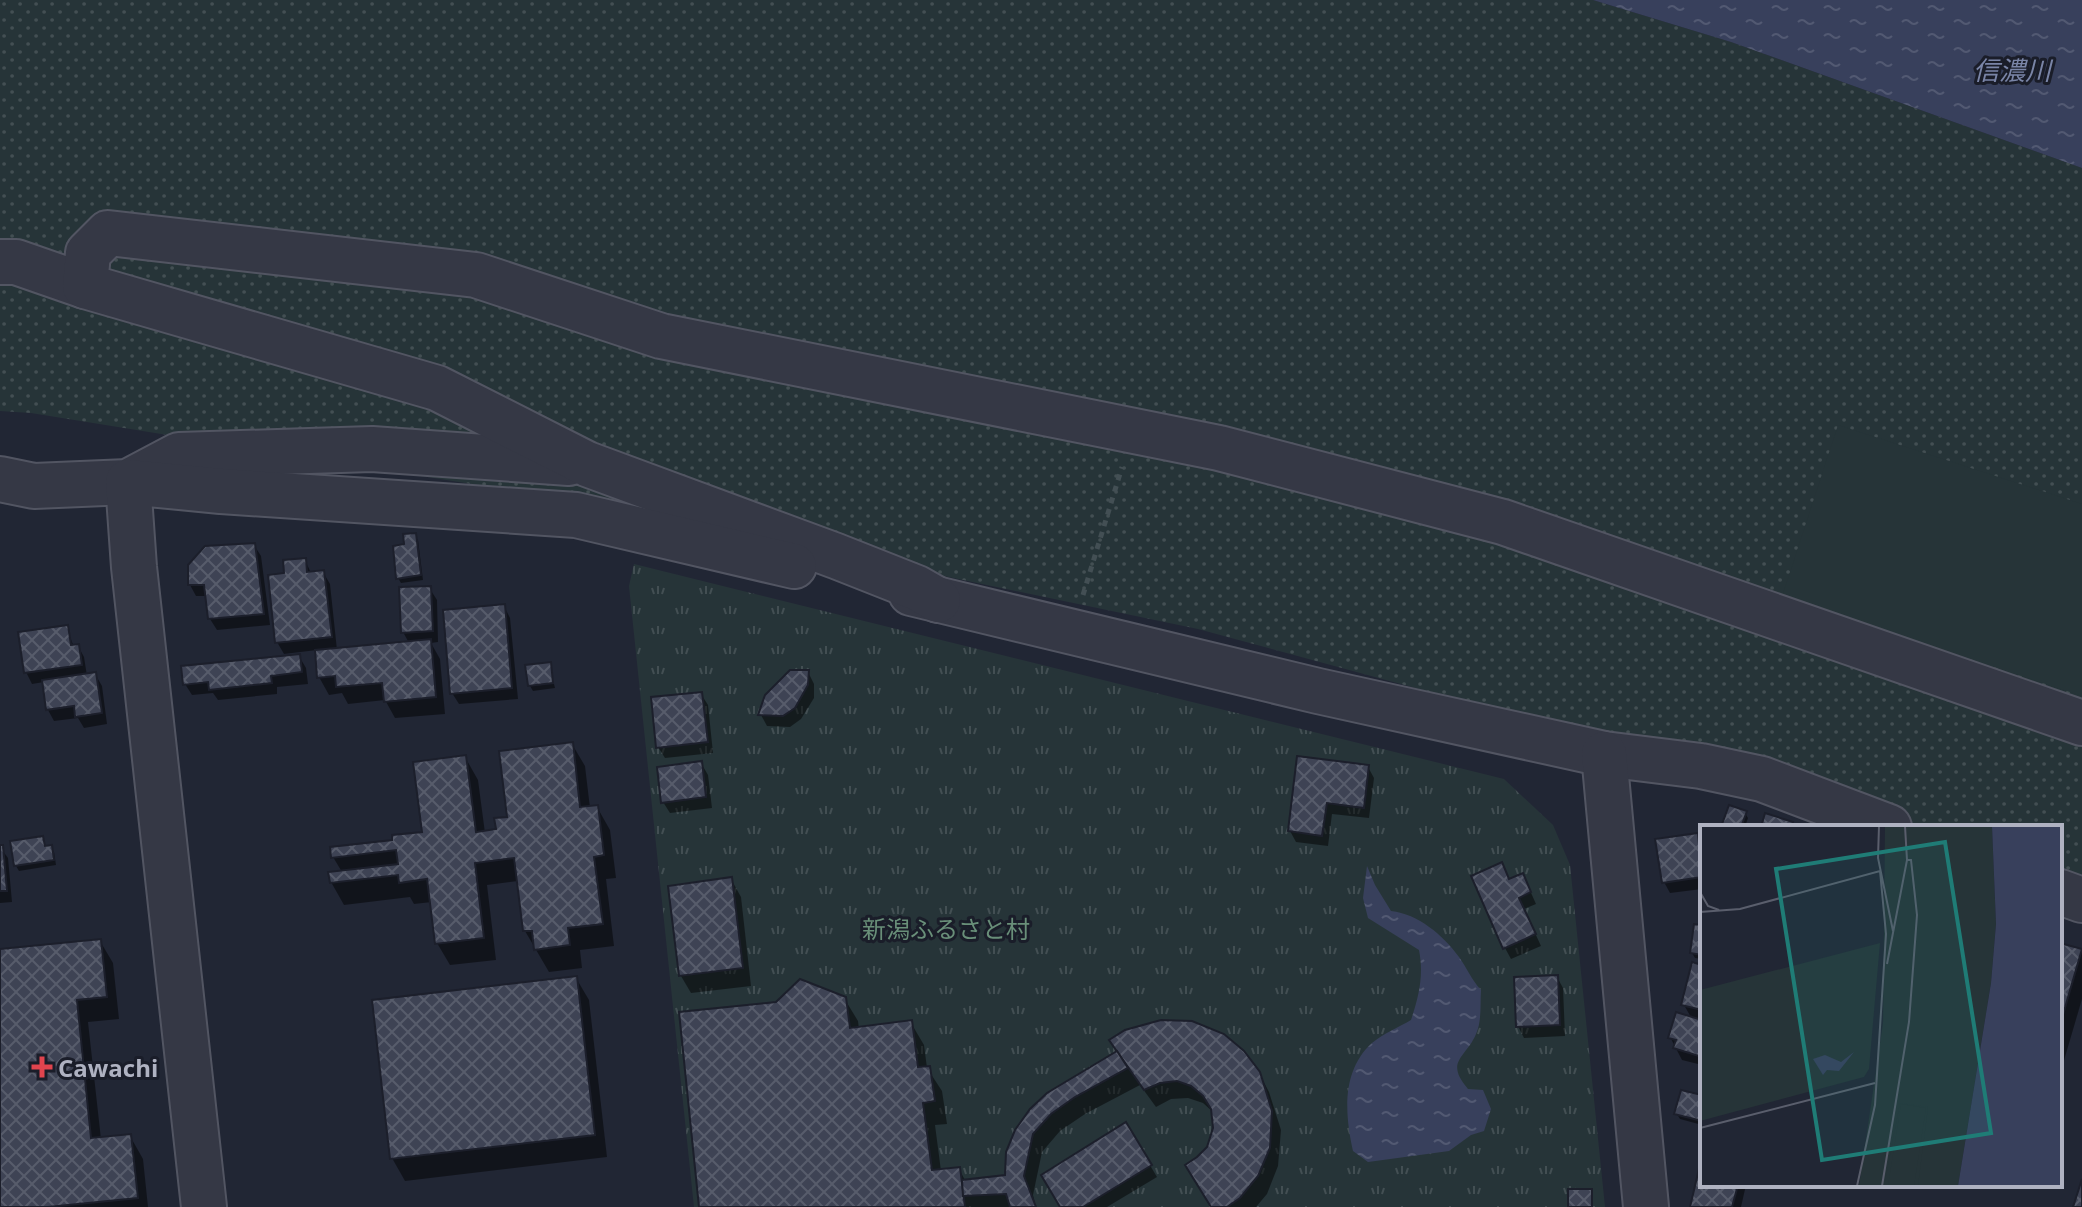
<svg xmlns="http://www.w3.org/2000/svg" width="2082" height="1207" font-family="'Open Sans','Noto Sans JP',sans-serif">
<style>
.grass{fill:url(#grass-dots)}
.park{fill:url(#park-tufts)}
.pitch{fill:#263438}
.water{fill:url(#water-ripples)}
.shadow{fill:#0007}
.building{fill:url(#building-cross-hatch);stroke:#1c1f2b;stroke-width:2}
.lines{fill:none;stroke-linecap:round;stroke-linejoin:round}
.minor-casing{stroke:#525562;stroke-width:48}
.path{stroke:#434f54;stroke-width:5;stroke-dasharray:6 6;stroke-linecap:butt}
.minor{stroke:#353845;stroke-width:44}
.health-dot{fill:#e0444e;stroke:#1a1d29;stroke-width:3}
.labels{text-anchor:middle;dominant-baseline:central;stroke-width:6;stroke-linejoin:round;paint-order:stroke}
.park-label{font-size:24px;fill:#698f79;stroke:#1a1d29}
.poi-label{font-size:24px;font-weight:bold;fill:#afb2c1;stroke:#1a1d29;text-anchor:start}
.water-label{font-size:26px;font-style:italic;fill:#7a85a7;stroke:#1a1d29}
.inset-road{fill:none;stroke:#5a5e6c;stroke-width:2}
.view{fill:#1f7c76;fill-opacity:0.15;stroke:#1f7c76;stroke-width:4}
.inset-edge{fill:none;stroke:#afb2c1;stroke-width:4}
</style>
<defs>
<pattern id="grass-dots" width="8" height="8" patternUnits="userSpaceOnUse" patternTransform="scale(2)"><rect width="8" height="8" fill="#263438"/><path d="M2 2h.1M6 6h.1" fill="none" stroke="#434f53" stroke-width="1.8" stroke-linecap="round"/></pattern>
<pattern id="park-tufts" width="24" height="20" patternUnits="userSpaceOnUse" patternTransform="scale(2)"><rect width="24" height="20" fill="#263438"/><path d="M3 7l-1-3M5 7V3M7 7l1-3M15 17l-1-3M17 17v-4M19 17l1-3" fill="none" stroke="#434f53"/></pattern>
<pattern id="water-ripples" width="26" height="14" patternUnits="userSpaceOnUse" patternTransform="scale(2)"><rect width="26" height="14" fill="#38405c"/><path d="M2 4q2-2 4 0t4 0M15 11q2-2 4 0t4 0" fill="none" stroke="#525972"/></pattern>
<pattern id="building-cross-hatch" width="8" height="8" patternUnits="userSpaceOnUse" patternTransform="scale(2)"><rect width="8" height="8" fill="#3e4354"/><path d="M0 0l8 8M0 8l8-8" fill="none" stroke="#575c6b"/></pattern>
</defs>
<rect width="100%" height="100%" fill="#212634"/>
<!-- grass -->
<path class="grass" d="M0,0H1593L1731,42L2082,168V891L2060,883V827H1915L1745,763L1500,711L1198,629L613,507L31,413L0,411Z"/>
<!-- park -->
<path class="park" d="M634,564L1504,779L1553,825L1570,865L1605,1207H694L629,586Z"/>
<!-- pitch -->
<path class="pitch" d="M1838,425L2082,504V696L1782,597Z"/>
<!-- water -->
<g class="water">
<path d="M1593,0H2082V168L1731,42Z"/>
<path d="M1367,866L1375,885L1391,911C1418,914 1443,935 1459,957C1467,968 1471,979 1481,990C1480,1003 1482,1021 1476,1034C1466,1058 1444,1061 1468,1089L1483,1090L1491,1109L1484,1131L1471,1135L1449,1151L1368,1162L1353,1151C1345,1115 1341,1071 1372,1043C1383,1034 1399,1027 1411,1020C1419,996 1424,975 1419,950L1368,918L1363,898Z"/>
</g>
<!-- shadow -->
<g class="shadow">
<path d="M415,535L418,540L423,580L401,583L398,578L406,546Z"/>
<path d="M254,545L261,556L270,625L217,630L210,619L207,596H196L190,585Z"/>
<path d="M305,560L311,573L323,572L330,584L337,650L409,643L403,632L430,589L437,600L438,642L431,643L440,659L445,714L395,718L385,700L348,704L342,693L329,695L319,677L317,650L284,654L277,642L286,575Z"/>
<path d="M504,606L510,618L518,699L459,704L452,693Z"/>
<path d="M66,627L74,647L78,646L84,657L87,676L95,674L102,686L107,724L84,728L78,718L54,721L48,710L44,682L32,684L26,672Z"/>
<path d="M299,656L306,668L308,684L277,687V694L218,700L213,693L192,695L185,684Z"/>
<path d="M549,664L555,688L533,691L530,686Z"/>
<path d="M808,672L814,684V698L801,719L790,727L767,726L761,715Z"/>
<path d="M701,694L708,705L713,753L665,758L658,747Z"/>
<path d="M572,744L585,766L590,808L597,807L610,830L616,878L606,879L614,946L580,950L582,968L549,972L525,931L518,881L487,885L496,960L450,965L437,943L432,902L414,904L410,897L344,905L331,882L342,872L333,857L424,834L465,757L478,780L485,833L498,831Z"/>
<path d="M701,763L708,775L712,808L670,813L663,802Z"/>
<path d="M1368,767L1374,778L1369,818L1332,814L1328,846L1296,842L1290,831Z"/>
<path d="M1745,813L1748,818L1745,827H1723Z"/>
<path d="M1697,835L1702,844V889L1670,893L1664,882Z"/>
<path d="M42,838L46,848L51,847L54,852L56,865L19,871L16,866Z"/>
<path d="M0,847L8,858L12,902L0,903Z"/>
<path d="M731,879L741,897L751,986L691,993L681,976Z"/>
<path d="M1510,881L1528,886L1536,904L1524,909L1541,946L1511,959L1505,948Z"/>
<path d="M1700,927L1702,930V959L1695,958L1692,953Z"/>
<path d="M100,941L113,963L119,1019L88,1022L101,1139L130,1136L143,1159L148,1207H0V951Z"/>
<path d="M2060,945L2082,952V999L2060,1074Z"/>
<path d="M1702,967V1065L1682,1060L1670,1037L1692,1019L1684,1005Z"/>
<path d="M1557,977L1563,988L1565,1036L1524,1038L1518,1026Z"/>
<path d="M576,978L589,1000L607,1157L405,1181L392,1158Z"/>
<path d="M844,998L858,1021L859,1029L911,1023L924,1045L927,1068L942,1091L947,1124L935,1125L941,1171L959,1169L966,1182L1007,1177L1008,1153L1118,1052L1259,1073L1269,1092L1281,1130L1278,1166L1267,1194L1256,1207H1213L1209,1148L1215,1128L1213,1112L1203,1103L1188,1098L1171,1099L1156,1107L1140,1085L1085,1114L1060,1131L1042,1152L1033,1195L1036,1207H701Z"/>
<path d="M1702,1098V1125L1680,1119L1677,1114Z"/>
<path d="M1126,1125L1157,1177L1107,1207H1062Z"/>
<path d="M1702,1165V1185H1746L1741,1207H1692Z"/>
</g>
<!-- building -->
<g class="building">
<path d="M416,533L421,575L396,579L393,546L404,544L403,534Z"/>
<path d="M255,543L264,614L208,619L204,585H188V565L205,546Z"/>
<path d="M306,558L307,572L324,570L332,637L275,643L268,575L284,573L283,560Z"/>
<path d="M431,586L433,631L401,633L399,587Z"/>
<path d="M505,604L512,688L450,694L443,610Z"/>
<path d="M68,625L71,645L79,644L82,665L24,673L18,632Z"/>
<path d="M431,639L436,697L384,702L382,683L336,687L335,676L317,678L315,650Z"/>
<path d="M300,654L302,672L271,676L272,683L209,690L208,682L183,685L181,666Z"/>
<path d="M551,662L553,683L528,686L525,665Z"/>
<path d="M790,670H809L808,685L795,708L783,716L758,715L765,695Z"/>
<path d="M96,672L102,713L75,717L74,706L46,710L42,680Z"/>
<path d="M702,692L708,742L656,748L651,697Z"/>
<path d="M573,742L580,807L598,805L604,855L594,857L603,924L568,928L570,945L534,950L532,931H523L514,858L475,863L484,938L435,944L427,879L399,883L398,875L330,883L328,872L398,864L396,850L331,858L330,847L392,840V835L422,832L413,762L466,755L476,832L496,829L494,818L507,817L499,751Z"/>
<path d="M1297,756L1369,765L1364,808L1327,803L1322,836L1288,831Z"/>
<path d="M702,761L706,797L661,803L657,767Z"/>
<path d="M1729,805L1747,811L1741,827H1721Z"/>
<path d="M1765,813L1793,822L1792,827H1761Z"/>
<path d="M1698,833L1702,877L1662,883L1655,839Z"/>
<path d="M43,836L45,846L52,845L54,860L14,866L10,841Z"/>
<path d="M0,845H3L7,891H0Z"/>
<path d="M1502,862L1509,879L1523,873L1531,892L1519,898L1536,934L1503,949L1471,876Z"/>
<path d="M732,877L743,968L679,976L668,886Z"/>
<path d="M1694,924L1702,925L1699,940H1702V955L1690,953Z"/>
<path d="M101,939L107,997L77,1000L91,1138L131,1134L138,1198L48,1207H0V949Z"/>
<path d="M2060,943L2082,949L2060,1025Z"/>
<path d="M1692,962L1702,965V1010L1681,1005Z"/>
<path d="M1558,975L1560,1025L1516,1027L1514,977Z"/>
<path d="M577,976L595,1135L390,1159L372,1000Z"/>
<path d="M800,979L846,997L850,1028L912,1020L918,1067L930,1066L935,1101L923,1103L932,1170L960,1167L965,1207H699L679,1012L776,1002Z"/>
<path d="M1676,1012L1702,1020V1057L1673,1048L1676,1040L1668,1038Z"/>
<path d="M1161,1020L1192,1021L1224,1034L1244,1051L1260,1072L1272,1111L1270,1148L1258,1176L1240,1198L1227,1207H1211L1185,1165L1197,1157L1207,1147L1213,1128L1211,1109L1203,1096L1191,1086L1177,1081L1160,1083L1144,1090L1109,1040L1125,1030Z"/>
<path d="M1117,1051L1128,1068L1075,1097L1051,1114L1033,1134L1024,1176L1036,1207H1010L1006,1194L963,1196L962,1180L1005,1175L1006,1152L1015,1130L1030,1109L1047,1093Z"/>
<path d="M1681,1090L1702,1095V1121L1674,1114Z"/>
<path d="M1126,1122L1152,1165L1083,1207H1060L1041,1175Z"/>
<path d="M1702,1156V1185H1738L1732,1207H1690Z"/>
<path d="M2082,1179V1207H2073Z"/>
<rect x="1568" y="1189" width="24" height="18"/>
</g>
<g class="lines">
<defs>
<g id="minor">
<path d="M0,262H16L85,286"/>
<path d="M0,479L34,486L128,482L179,455L372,449L569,463"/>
<path d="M911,593L1318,691L1604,754L1701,766L1762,779L1889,827"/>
<path d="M938,600L917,588L836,556L587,464L437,388L85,286L88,253L108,233L476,275L661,336L1219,448L1503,522L2082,723"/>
<path d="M1604,754L1646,1207"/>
<path d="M2060,892L2082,900"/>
<path d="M204,1207L134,567L128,482L221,491L576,515L794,566"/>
</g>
</defs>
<!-- minor casing -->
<use href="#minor" class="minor-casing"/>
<!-- path -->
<path class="path" d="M1083,595L1122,467"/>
<!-- minor -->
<use href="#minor" class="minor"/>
</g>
<!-- markers -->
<path class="health-dot" d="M38 1055h8v8h8v8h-8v8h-8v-8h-8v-8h8z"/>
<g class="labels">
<!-- park labels -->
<g class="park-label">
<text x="946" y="928">新潟ふるさと村</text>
</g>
<!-- poi labels -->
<g class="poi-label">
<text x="58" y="1067">Cawachi</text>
</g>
<!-- water labels -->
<g class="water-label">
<text x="2012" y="70">信濃川</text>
</g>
</g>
<!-- overview -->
<g transform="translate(1700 825)">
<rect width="362" height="362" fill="#212634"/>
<path d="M185,1H292L296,99L291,158L258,361H159L183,198Z" fill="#263438"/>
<path d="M180,118L169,244L164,252L0,296V165ZM200,278L228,282L218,361H184Z" fill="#263438"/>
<path d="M201,279L226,283L214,361H188Z" fill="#263438"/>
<path d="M292,1H362V361H258L291,158L296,99ZM154,227L139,246L127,245L123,250L113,234L125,230L141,237Z" fill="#38405c"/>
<path class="inset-road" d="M179,1L178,33L193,106M205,1L207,35M0,67L8,81L19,85M0,87L40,84L180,46L186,109L175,280L157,361M0,303L175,258M182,361L209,197L217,90L211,35H207L187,139"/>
<path class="view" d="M245,17L291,308L122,335L76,44Z"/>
<rect width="362" height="362" class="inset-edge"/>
</g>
</svg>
